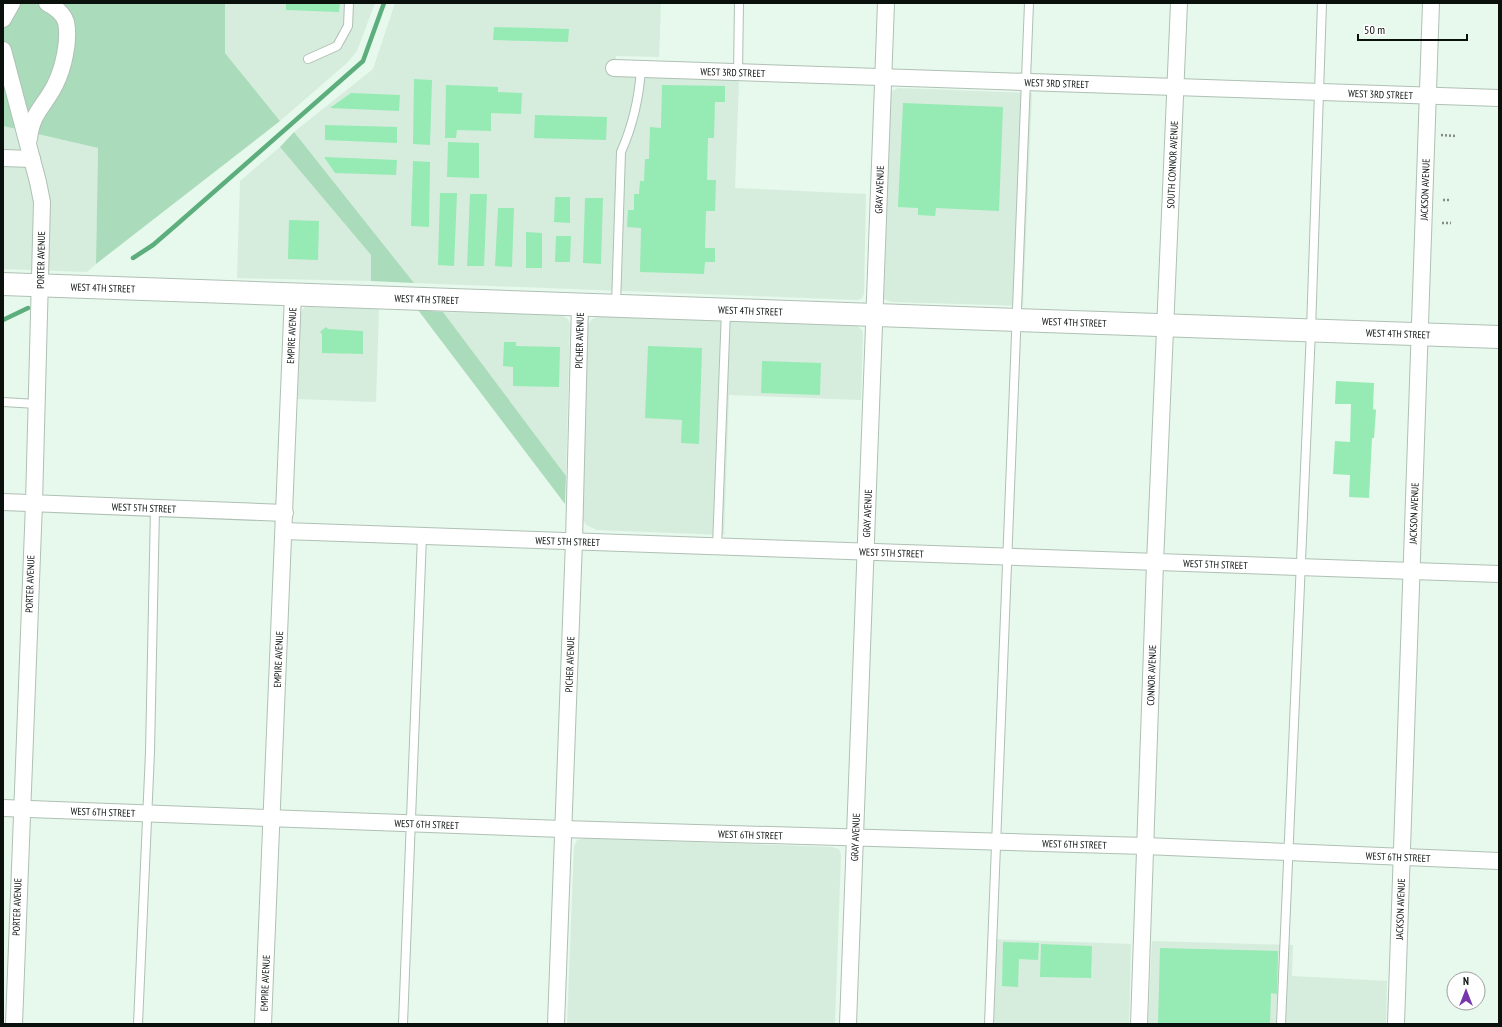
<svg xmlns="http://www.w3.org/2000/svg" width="1502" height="1027" font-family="'PT Sans Narrow',sans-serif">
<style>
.built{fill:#d6eddd}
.green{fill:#aadbba}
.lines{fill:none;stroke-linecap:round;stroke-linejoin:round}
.stream{stroke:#5caf7d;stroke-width:4.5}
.building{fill:#96eab4}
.lane-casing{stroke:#afc0b4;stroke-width:10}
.street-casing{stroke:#afc0b4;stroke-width:18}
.secondary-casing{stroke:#afc0b4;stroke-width:24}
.path{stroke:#818d85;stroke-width:2.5;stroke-dasharray:2 2;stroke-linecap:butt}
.lane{stroke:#fff;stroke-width:8}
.street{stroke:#fff;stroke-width:16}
.secondary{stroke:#fff;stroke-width:22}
.labels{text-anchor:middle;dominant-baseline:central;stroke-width:3.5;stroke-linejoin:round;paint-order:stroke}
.street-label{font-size:10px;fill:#0a100c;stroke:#fff}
</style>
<rect width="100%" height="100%" fill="#e7f8ec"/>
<!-- built -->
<g class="built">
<path d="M225,3H375L357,51L348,62L280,121L225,53Z"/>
<path d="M395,3H661L659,57L616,56L615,74L739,80L735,188L866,194L864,294L862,298L858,300L414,283L294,132L373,69Z"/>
<path d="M898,88L1032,93L1023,306L892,302L884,299L890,95L892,91Z"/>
<path d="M3,126L98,148L96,264L87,272L3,269Z"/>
<path d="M280,147L371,255V281L237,278L240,181Z"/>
<path d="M305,307L379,309L376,402L297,399L300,313Z"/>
<path d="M443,312L561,315L568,319L570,323L566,476Z"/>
<path d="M601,316L856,325L862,330L863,334L861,400L729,395L724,535L597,530L586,525L582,518L588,325L592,319Z"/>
<path d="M584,838L832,847L839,849L841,855L835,1024H567L574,847L577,840Z"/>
<path d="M988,939L1131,944L1129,1024H985Z"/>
<path d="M1152,941L1293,945L1292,976L1387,981L1386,1024H1148Z"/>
</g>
<!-- green -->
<g class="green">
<path d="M3,3H225V53L280,121L96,264L98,148L3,126Z"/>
<path d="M294,132L414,283L371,281V255L280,147Z"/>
<path d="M418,310L443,312L566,476L565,504Z"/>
</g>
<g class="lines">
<!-- stream -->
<g class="stream">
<path d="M133,258L153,245L175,226L363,61L384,3"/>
<path d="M3,320L28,308"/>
</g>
</g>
<!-- building -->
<g class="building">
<path d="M286,3H340L339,12L286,10Z"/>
<path d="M494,27L569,29L568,42L493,40Z"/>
<path d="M414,79L432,80L430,145L413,144Z"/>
<path d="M446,85L498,87V92L522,93L521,114L491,113V131L457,130L456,138H445Z"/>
<path d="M662,85L725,86V102H715L714,138H708L707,180H716L715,211H706L705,248H715V262H705L704,274L640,272L641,228L627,227L628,210H634V194H639L640,181H644L645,159H649L650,127L661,128Z"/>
<path d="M351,93L400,95L399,111L330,108Z"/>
<path d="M903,103L1003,107L999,211L936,208L935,216L918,215V208L898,207Z"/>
<path d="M535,115L607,117L606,140L534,138Z"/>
<path d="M325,125L397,127V143L325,140Z"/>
<path d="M448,142L479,143V178L447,177Z"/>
<path d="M324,157L397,160L396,175L335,173Z"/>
<path d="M413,161L430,162L429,227L411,226Z"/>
<path d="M440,193H457L454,266L438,265Z"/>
<path d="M470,194H487L484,266H467Z"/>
<path d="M555,197H570V223L554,222Z"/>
<path d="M585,198H603L601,264L583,263Z"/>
<path d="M498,208H514L512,267L495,266Z"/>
<path d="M289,220L319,221L318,260L288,259Z"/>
<path d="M526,232L542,233V268H526Z"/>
<path d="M556,236H571L570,262H555Z"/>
<path d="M326,327L328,329L363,331V354L322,353V334L320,332Z"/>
<path d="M504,342H516V346L560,347L559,387L513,386V367L503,366Z"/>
<path d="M648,346L702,348L699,444L681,443L682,420L645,418Z"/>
<path d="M762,361L821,363L820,395L761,393Z"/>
<path d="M1336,381L1374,383L1373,409L1376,410L1374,438H1372L1369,498L1349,497L1350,475L1333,474L1335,441L1350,442L1351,404H1335Z"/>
<path d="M1003,942L1039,943L1038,960L1019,959L1018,987L1002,986Z"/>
<path d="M1041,944L1092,946L1091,978L1040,977Z"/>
<path d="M1160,948L1278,951L1277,994L1271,993L1270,1024H1158Z"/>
</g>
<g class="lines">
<defs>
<g id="lane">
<path d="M308,59L337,46L348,26L349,3"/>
<path d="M738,72L739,3"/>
<path d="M616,305L621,152C633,125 639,99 641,69"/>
<path d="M3,402L37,404"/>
<path d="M717,547L726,310"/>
<path d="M138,1024L150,752L155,508"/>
<path d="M403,1024L422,536"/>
<path d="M989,1024L1029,3"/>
<path d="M1281,1024L1311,330L1322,3"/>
</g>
<g id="street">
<path d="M3,19L12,3"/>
<path d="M3,50L38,182L42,202L34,503L14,1024"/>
<path id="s1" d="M614,68L1499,98"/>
<path d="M29,139C32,112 44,107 55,85C63,69 70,41 66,22C63,13 55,7 47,3"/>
<path d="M3,158L32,159"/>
<path id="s2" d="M3,502L285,513"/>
<path id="s3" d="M284,531L1499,574"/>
<path id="s4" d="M3,808L562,829L1145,846L1499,861"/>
<path id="s5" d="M263,1024L293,294"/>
<path id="s6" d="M556,1024L574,541L580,304"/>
<path id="s7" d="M848,1024L886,3"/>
<path id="s8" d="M1139,1024L1155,563L1179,3"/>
<path id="s9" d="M1396,1024L1431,3"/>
</g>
<g id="secondary">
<path id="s10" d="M3,284L1499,337"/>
</g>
</defs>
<!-- lane casing -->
<use href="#lane" class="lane-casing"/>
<!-- street casing -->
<use href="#street" class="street-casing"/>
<!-- secondary casing -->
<use href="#secondary" class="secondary-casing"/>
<!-- path -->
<g class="path">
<path d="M1441,135L1456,136"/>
<path d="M1443,200H1449"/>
<path d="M1442,223H1451"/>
</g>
<!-- lane -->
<use href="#lane" class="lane"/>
<!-- street -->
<use href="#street" class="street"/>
<!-- secondary -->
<use href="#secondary" class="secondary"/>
</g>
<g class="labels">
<!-- street labels -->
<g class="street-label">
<text stroke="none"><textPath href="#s1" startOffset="119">WEST 3RD STREET</textPath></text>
<text stroke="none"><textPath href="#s1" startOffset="443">WEST 3RD STREET</textPath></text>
<text stroke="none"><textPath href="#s1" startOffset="767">WEST 3RD STREET</textPath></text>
<text stroke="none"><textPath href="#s8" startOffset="860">SOUTH CONNOR AVENUE</textPath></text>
<text stroke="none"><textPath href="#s7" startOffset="835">GRAY AVENUE</textPath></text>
<text stroke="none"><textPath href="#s9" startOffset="835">JACKSON AVENUE</textPath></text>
<text transform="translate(41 260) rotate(-89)">PORTER AVENUE</text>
<text stroke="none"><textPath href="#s10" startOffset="100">WEST 4TH STREET</textPath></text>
<text stroke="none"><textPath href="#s10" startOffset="424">WEST 4TH STREET</textPath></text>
<text stroke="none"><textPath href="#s10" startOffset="748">WEST 4TH STREET</textPath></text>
<text stroke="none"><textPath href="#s10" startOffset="1072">WEST 4TH STREET</textPath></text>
<text stroke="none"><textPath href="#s10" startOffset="1396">WEST 4TH STREET</textPath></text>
<text stroke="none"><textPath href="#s5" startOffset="689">EMPIRE AVENUE</textPath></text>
<text stroke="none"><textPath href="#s6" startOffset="684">PICHER AVENUE</textPath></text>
<text stroke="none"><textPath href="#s2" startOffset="141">WEST 5TH STREET</textPath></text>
<text stroke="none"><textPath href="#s7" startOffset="511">GRAY AVENUE</textPath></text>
<text stroke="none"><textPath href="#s9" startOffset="511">JACKSON AVENUE</textPath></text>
<text stroke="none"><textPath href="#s3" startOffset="284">WEST 5TH STREET</textPath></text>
<text stroke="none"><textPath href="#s3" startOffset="608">WEST 5TH STREET</textPath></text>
<text stroke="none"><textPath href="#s3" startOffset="932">WEST 5TH STREET</textPath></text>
<text transform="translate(30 584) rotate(-88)">PORTER AVENUE</text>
<text stroke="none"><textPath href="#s5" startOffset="365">EMPIRE AVENUE</textPath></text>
<text stroke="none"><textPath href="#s6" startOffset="360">PICHER AVENUE</textPath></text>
<text stroke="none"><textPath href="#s8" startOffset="349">CONNOR AVENUE</textPath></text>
<text stroke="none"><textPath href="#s4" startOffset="100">WEST 6TH STREET</textPath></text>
<text stroke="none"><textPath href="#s4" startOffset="424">WEST 6TH STREET</textPath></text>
<text stroke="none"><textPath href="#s4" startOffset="748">WEST 6TH STREET</textPath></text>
<text stroke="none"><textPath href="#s7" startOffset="187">GRAY AVENUE</textPath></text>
<text stroke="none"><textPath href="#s4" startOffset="1072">WEST 6TH STREET</textPath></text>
<text stroke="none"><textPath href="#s4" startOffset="1396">WEST 6TH STREET</textPath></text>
<text transform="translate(17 907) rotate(-88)">PORTER AVENUE</text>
<text stroke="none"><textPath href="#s9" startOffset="115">JACKSON AVENUE</textPath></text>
<text stroke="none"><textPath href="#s5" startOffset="41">EMPIRE AVENUE</textPath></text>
</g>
</g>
<!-- border -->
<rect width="1502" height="1027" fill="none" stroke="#0a100c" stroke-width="8"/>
<!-- north arrow -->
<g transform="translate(1466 991)"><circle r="19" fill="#ffffff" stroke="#9d9f9e"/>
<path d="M0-3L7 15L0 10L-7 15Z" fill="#7637ac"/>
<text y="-6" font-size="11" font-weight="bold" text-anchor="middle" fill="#0a100c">N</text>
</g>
<!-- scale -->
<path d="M1358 34v6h109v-6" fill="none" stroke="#0a100c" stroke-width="2"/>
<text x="1364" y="34" font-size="12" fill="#0a100c" stroke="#ffffff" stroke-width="3" paint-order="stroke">50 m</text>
</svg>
